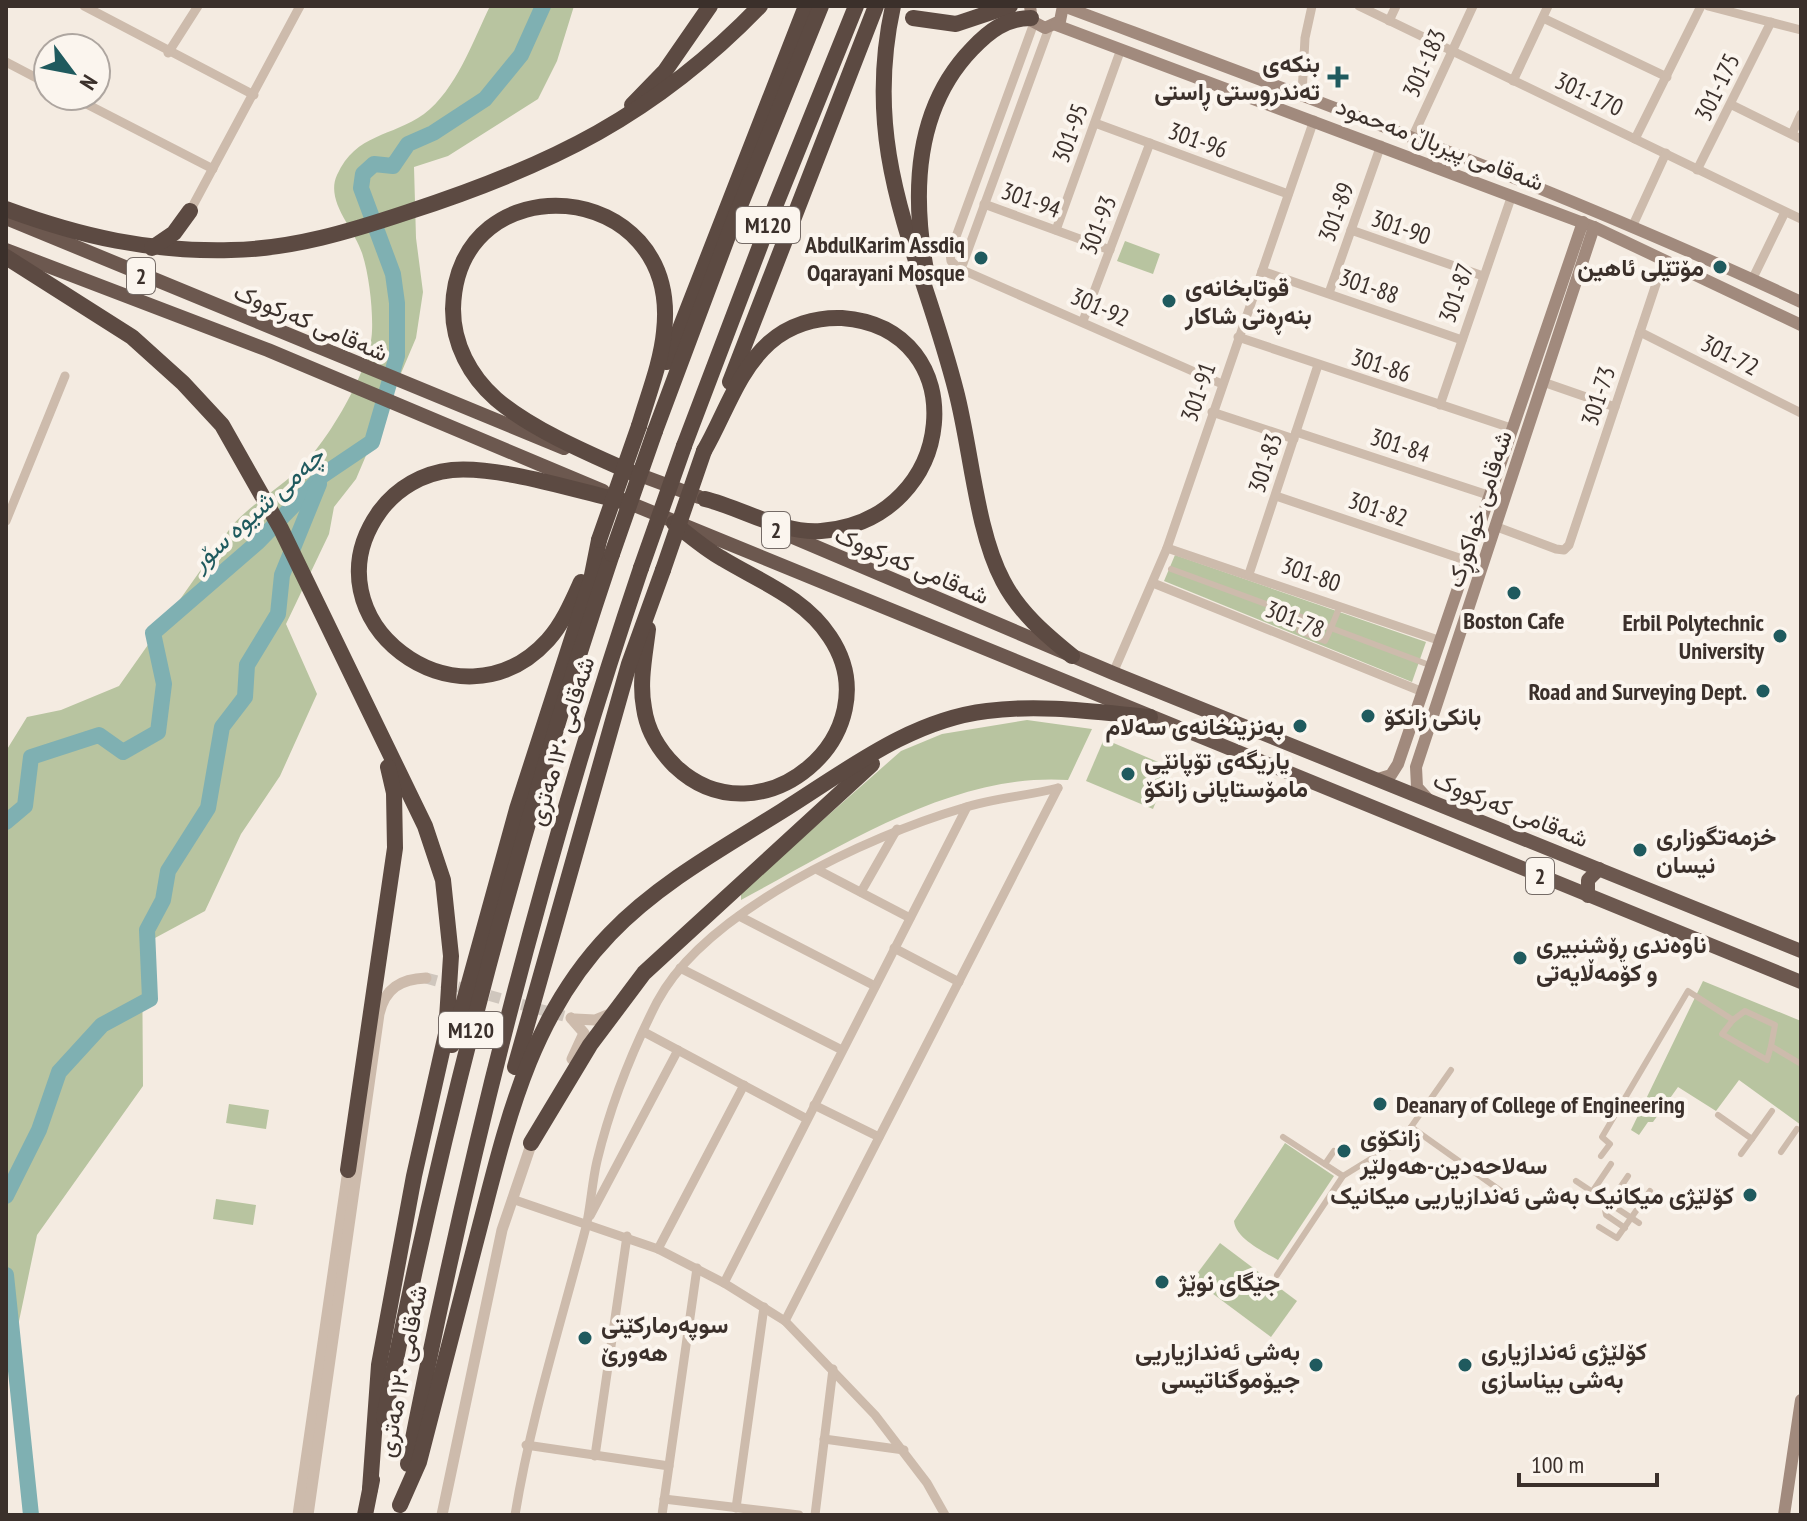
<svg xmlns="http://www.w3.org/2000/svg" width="1807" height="1521" font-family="'PT Sans Narrow',Vazirmatn,sans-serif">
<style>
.green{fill:#b8c4a0}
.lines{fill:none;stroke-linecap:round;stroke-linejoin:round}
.river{stroke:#7fb0b2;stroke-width:16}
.tertiary-tunnel{stroke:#cfc6bd;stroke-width:11;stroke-dasharray:11 5.5;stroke-linecap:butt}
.pedestrian{stroke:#cdbbac;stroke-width:6}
.minor{stroke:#cdbbac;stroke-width:9}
.tertiary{stroke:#cdbbac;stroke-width:11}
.secondary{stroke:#a18a7d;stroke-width:12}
.trunk{stroke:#6c584f;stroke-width:14}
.motorway{stroke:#5c4a42;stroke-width:16}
.motorway-bridge{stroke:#5c4a42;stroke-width:16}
.poi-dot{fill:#1f5a5e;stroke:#fbf5ee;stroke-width:3}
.labels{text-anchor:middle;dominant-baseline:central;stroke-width:8;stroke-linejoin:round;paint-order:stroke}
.shield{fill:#fbf5ee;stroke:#756b66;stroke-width:2}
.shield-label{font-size:22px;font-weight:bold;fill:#3b302b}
.poi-label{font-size:24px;font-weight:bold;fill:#3b302b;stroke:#fbf5ee;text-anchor:start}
.street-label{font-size:24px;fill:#3b302b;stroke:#fbf5ee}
.water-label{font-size:26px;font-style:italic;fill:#1f5a5e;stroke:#fbf5ee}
</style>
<rect width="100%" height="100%" fill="#f4ebe1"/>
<!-- green -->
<g class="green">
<path d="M490,6H574L557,61L538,99L448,156L414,167L416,238L423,292L416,338L356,479L334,507L329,534L286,624L317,694L280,776L241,834L205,911L142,945L143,1086L37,1235L14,1345L6,1335V751L27,717L61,710L119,686L231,527C252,502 282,488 304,464C330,437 371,368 372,331C373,309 369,274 362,253C354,228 325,201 337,175C356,133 392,137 424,114C456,90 473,41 490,6Z"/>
<path d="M1125,241L1160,254L1153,274L1117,261Z"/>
<path d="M1175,555L1426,642L1412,682L1164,581Z"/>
<path d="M1027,720L1092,729L1068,780C954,772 838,848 741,900V892L901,751L942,734Z"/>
<path d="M1104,739L1170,767L1153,809L1086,781Z"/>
<path d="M1703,981L1801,1021V1125L1739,1080L1716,1111L1678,1087L1653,1122H1648L1639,1135L1631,1130Z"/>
<path d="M229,1104L269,1110L266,1129L226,1123Z"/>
<path d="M1285,1143L1334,1176L1278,1260C1263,1251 1236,1239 1234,1221Z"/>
<path d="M216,1199L256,1205L253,1225L213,1219Z"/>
<path d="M1220,1243L1297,1301L1271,1337L1193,1279Z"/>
</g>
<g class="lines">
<!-- river -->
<g class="river">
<path d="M6,822L25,806L31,757L99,735L123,752L158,732L164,684L153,633L258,542L323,475L372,442L397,356V303L393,274L361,188L363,174L374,164L393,166L408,144L433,133L485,99L521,55L543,6"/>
<path d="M6,1196L39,1130L59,1072L102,1025L150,999L147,930L163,900L168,871L208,808L222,727L245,697L247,665L278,614L282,575L319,484"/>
<path d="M6,1275L31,1515"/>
</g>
<!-- tertiary-tunnel -->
<path class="tertiary-tunnel" d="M426,978L571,1018"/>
<!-- pedestrian -->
<g class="pedestrian">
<path d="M1171,569L1331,628L1325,641L1299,631L1303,618"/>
<path d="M1340,606L1331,628L1432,666"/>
<path d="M1733,1020L1722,1034L1767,1060L1771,1046"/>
<path d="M1718,1115L1752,1139L1772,1111"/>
<path d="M1411,1127L1451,1070"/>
<path d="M1283,1137L1343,1176"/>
<path d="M1781,1152L1797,1129"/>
<path d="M1741,1154L1752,1139"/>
<path d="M1601,1156L1610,1144L1602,1137L1688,991L1733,1020L1745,1011L1775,1025L1771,1046L1801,1064"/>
<path d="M1325,1164L1334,1151"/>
<path d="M1576,1181L1639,1223"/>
<path d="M1588,1198L1611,1164"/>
<path d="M1599,1227L1617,1238L1650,1191"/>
<path d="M1625,1228L1606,1215L1605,1210L1628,1176"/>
<path d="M1277,1275L1343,1176L1403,1139L1411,1127L1501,1191"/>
</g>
<!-- minor -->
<g class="minor">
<path d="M84,6L254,95"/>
<path d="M1359,6L1801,219"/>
<path d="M1708,6L1801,30"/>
<path d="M1543,18L1667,77"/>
<path d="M1389,21L1396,6"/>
<path d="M1034,23L950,253L951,261L958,268L1222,384"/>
<path d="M168,53L198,6"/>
<path d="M6,62L48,84"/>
<path d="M1513,81L1548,6"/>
<path d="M1302,94L1305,38L1312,6"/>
<path d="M71,96L213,169"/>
<path d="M1732,105L1801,139"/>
<path d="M1095,123L1288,194"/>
<path d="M1792,134L1801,114"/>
<path d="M1413,136L1473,6"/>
<path d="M1635,139L1701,6"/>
<path d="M1697,170L1771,22"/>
<path d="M984,204L1110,250"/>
<path d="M190,211L300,6"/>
<path d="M1633,225L1666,153"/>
<path d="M1056,230L1121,49"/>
<path d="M1351,230L1483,276"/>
<path d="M961,269L1049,28"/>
<path d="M1262,271L1462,340"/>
<path d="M1752,280L1785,212"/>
<path d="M1329,293L1381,145"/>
<path d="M1083,321L1150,143"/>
<path d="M1640,332L1801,413"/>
<path d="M1238,337L1511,428"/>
<path d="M1543,382L1615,407"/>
<path d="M1440,405L1512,195"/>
<path d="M1212,412L1294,439"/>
<path d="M1296,432L1491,496"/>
<path d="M1276,496L1468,561"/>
<path d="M6,521L65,376"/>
<path d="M1497,527L1556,549L1564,550L1569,545L1664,260"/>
<path d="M1167,548L1441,641"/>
<path d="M1249,574L1318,365"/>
<path d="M1153,583L1423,692"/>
<path d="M1113,673L1167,548L1314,120"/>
<path d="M818,870L910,918"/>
<path d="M861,892L897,829"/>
<path d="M739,916L875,986"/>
<path d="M894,948L959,982"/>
<path d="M680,968L842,1050"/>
<path d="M644,1032L807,1119"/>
<path d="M814,1105L879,1137"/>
<path d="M512,1199L658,1249L724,1283L785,1321L875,1415L927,1483L945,1515"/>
<path d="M590,1216L678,1050"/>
<path d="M658,1249L744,1085"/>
<path d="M724,1283L967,807"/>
<path d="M785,1321L1058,788"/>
<path d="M824,1439L904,1450"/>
<path d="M526,1445L669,1466"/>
<path d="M595,1456L627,1236"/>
<path d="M664,1499L799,1515"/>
<path d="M736,1508L764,1307"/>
<path d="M515,1515C531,1417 561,1323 586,1227C591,1205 592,1182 597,1161C610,1107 632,1051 657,1002C705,911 868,836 963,808C994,798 1027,796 1058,788"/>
<path d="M662,1515L697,1268"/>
<path d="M815,1515L833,1369"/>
</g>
<!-- tertiary -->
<g class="tertiary">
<path d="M571,1018L584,1033L572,1059"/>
<path d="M575,1019L595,1020L612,1013"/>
<path d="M298,1515L348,1170"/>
<path d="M308,1515L379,1014C385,988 401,979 426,978"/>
<path d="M442,1515L502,1230L533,1139"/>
</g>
<!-- secondary -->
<g class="secondary">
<path d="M1030,6L1032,21L1045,28L1060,21L1063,6"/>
<path d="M1063,6C1312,99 1560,189 1801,302"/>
<path d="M1056,25L1594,227L1801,325"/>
<path d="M1378,779L1391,775L1398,764L1583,222"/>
<path d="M1428,799L1417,787L1416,767L1594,227"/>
<path d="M1784,1515L1801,1400"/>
</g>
<!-- trunk -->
<g class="trunk">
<path d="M6,218L564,448"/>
<path d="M6,250L268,350L603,491"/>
<path d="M629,471L699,497"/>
<path d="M622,500L1801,982"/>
<path d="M774,529L1113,673L1801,951"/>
<path d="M1588,896V880L1599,869"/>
</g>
<!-- motorway -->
<g class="motorway">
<path d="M893,6C860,156 921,253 956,391C971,448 976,530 1003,581C1019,612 1045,634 1072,656"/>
<path d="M913,18L956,24L1010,6"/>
<path d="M632,105L665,71L710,6"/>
<path d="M6,209C82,237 150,252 231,250C293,249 351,231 408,212C550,166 655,115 760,6"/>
<path d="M152,248L174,233L190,211"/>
<path d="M6,257L132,337L183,383L222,425L281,529L425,826L443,880L451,956L446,1034L414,1176L379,1365L370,1489"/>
<path d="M926,270C912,193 915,108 972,49C989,31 1006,18 1031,18"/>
<path d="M667,362L806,6"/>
<path d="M730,382L876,6"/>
<path d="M655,431L731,228L821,6"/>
<path d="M684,446L776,204L856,6"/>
<path d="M704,451C725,415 737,372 769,343C789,325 816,317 842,318C976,328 960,520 821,531C782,534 742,508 705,499"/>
<path d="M635,474C592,455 532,430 496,399C470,376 453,344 453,309C456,160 682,176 664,332C661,363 648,395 639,426"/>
<path d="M581,582C572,602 563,623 548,640C459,738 302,619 380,511C397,488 423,473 452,470C502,466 576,491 626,502"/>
<path d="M648,629C645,655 639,682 644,708C647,730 659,750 675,766C760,847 894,733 830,637C805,598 761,582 723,559C705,549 690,536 674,523"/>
<path d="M452,1045L517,809L591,580L599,540"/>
<path d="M515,1067L629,664L663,570"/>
<path d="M531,1143L590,1045L644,973L872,764"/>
<path d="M348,1170L395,848L394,793L388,767"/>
<path d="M384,1418C442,1126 517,837 612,554"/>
<path d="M408,1464C467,1161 542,861 641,568"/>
<path d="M400,1505L419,1462C437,1390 456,1318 475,1245C505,1132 526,1021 610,934C659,883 723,848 782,811C846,771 910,720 987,711C1042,704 1096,712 1150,717"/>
<path d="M365,1515L372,1480"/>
</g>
<!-- motorway-bridge -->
<g class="motorway-bridge">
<path d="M599,540L639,426"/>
<path d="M612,554L655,431"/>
<path d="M641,568L684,446"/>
<path d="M663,570L704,451"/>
</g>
</g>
<!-- markers -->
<g class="poi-dot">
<path d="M1334 65h8v8h8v8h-8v8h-8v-8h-8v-8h8z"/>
<circle cx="981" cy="258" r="8"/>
<circle cx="1720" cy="267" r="8"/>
<circle cx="1169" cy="301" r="8"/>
<circle cx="1514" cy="593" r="8"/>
<circle cx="1780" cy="636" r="8"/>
<circle cx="1763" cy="691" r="8"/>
<circle cx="1368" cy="716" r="8"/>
<circle cx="1300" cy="726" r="8"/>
<circle cx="1128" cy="774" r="8"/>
<circle cx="1640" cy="850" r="8"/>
<circle cx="1520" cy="958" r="8"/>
<circle cx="1380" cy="1104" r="8"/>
<circle cx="1344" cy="1151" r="8"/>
<circle cx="1750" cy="1195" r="8"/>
<circle cx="1162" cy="1282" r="8"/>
<circle cx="585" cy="1338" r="8"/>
<circle cx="1316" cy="1365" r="8"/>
<circle cx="1465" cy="1365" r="8"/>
</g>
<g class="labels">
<!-- shield labels -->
<g class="shield">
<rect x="736" y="207" width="64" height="36" rx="6"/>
<rect x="127" y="258" width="28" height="36" rx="6"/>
<rect x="762" y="512" width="28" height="36" rx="6"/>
<rect x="1526" y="858" width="28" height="36" rx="6"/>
<rect x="439" y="1012" width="64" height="36" rx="6"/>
</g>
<g class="shield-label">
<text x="768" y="225">M120</text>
<text x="141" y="276">2</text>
<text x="776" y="530">2</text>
<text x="1540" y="876">2</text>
<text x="471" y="1030">M120</text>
</g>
<!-- poi labels -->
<g class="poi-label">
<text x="1320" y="63" text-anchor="end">بنکەی<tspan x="1320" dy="28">تەندروستی ڕاستی</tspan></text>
<text x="965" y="244" text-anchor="end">AbdulKarim Assdiq<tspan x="965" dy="28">Oqarayani Mosque</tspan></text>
<text x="1704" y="267" text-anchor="end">مۆتێلی ئاهین</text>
<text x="1185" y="287">قوتابخانەی<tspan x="1185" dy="28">بنەڕەتی شاکار</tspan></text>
<text x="1514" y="620" text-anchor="middle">Boston Cafe</text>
<text x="1764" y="622" text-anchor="end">Erbil Polytechnic<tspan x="1764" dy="28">University</tspan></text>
<text x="1747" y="691" text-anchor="end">Road and Surveying Dept.</text>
<text x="1384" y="716">بانکی زانکۆ</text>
<text x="1284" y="726" text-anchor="end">بەنزینخانەی سەلام</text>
<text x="1144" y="760">یاریگەی تۆپانێی<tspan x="1144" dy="28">مامۆستایانی زانکۆ</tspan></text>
<text x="1656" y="836">خزمەتگوزاری<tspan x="1656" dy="28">نیسان</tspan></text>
<text x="1536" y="944">ناوەندی ڕۆشنبیری<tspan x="1536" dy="28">و کۆمەڵایەتی</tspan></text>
<text x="1396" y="1104">Deanary of College of Engineering</text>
<text x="1360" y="1137">زانکۆی<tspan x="1360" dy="28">سەلاحەدین-هەولێر</tspan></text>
<text x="1734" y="1195" text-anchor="end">کۆلێژی میکانیک بەشی ئەندازیاریی میکانیک</text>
<text x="1178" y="1282">جێگای نوێژ</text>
<text x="601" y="1324">سوپەرمارکێتی<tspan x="601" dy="28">هەورێ</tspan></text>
<text x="1300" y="1351" text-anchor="end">بەشی ئەندازیاریی<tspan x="1300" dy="28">جیۆموگناتیسی</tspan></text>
<text x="1481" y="1351">کۆلێژی ئەندازیاری<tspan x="1481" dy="28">بەشی بیناسازی</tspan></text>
</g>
<!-- street labels -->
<g class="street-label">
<text transform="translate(1424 63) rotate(-66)">301-183</text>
<text transform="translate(1717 87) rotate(-64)">301-175</text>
<text transform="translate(1589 94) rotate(25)">301-170</text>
<text transform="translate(1070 133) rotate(-70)">301-95</text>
<text transform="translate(1198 140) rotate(20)">301-96</text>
<text transform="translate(1440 144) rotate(21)">شەقامی پیرباڵ مەحمود</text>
<text transform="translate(1031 200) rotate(20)">301-94</text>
<text transform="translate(1336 212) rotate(-70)">301-89</text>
<text transform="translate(1098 225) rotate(-69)">301-93</text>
<text transform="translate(1401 227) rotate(19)">301-90</text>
<text transform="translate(1369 286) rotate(19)">301-88</text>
<text transform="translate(1456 293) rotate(-71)">301-87</text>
<text transform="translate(1100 307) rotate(24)">301-92</text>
<text transform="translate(311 322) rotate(23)">شەقامی کەرکووک</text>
<text transform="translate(1730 355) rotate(27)">301-72</text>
<text transform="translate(1381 365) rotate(18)">301-86</text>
<text transform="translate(1198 392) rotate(-71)">301-91</text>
<text transform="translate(1598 396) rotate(-72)">301-73</text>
<text transform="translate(1400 445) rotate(18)">301-84</text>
<text transform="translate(1265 463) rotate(-72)">301-83</text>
<text transform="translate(1378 509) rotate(19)">301-82</text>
<text transform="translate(1479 509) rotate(-72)">شەقامی خواکوڕک</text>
<text transform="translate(912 565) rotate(23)">شەقامی کەرکووک</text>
<text transform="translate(1311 574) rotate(19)">301-80</text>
<text transform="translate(1295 619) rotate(22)">301-78</text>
<text transform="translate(561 741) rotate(-73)">شەقامی ١٢٠ مەتری</text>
<text transform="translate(1511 809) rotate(22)">شەقامی کەرکووک</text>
<text transform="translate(402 1371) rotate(-79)">شەقامی ١٢٠ مەتری</text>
</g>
<!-- water labels -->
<g class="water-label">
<text transform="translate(257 508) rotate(-42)">چەمی شیوە سۆر</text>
</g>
</g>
<!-- border -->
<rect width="1807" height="1521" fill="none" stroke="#3b302b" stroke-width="16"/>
<!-- north arrow -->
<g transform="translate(72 72) rotate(122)"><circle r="38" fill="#fbf5ee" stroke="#aea6a0" stroke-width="2"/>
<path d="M0-6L14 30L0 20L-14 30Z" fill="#1f5a5e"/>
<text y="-12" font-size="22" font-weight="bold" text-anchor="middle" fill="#3b302b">N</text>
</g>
<!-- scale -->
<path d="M1519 1473v12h138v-12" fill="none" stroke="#3b302b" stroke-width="4"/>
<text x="1531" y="1473" font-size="24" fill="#3b302b" stroke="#fbf5ee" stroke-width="6" paint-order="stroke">100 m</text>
</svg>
